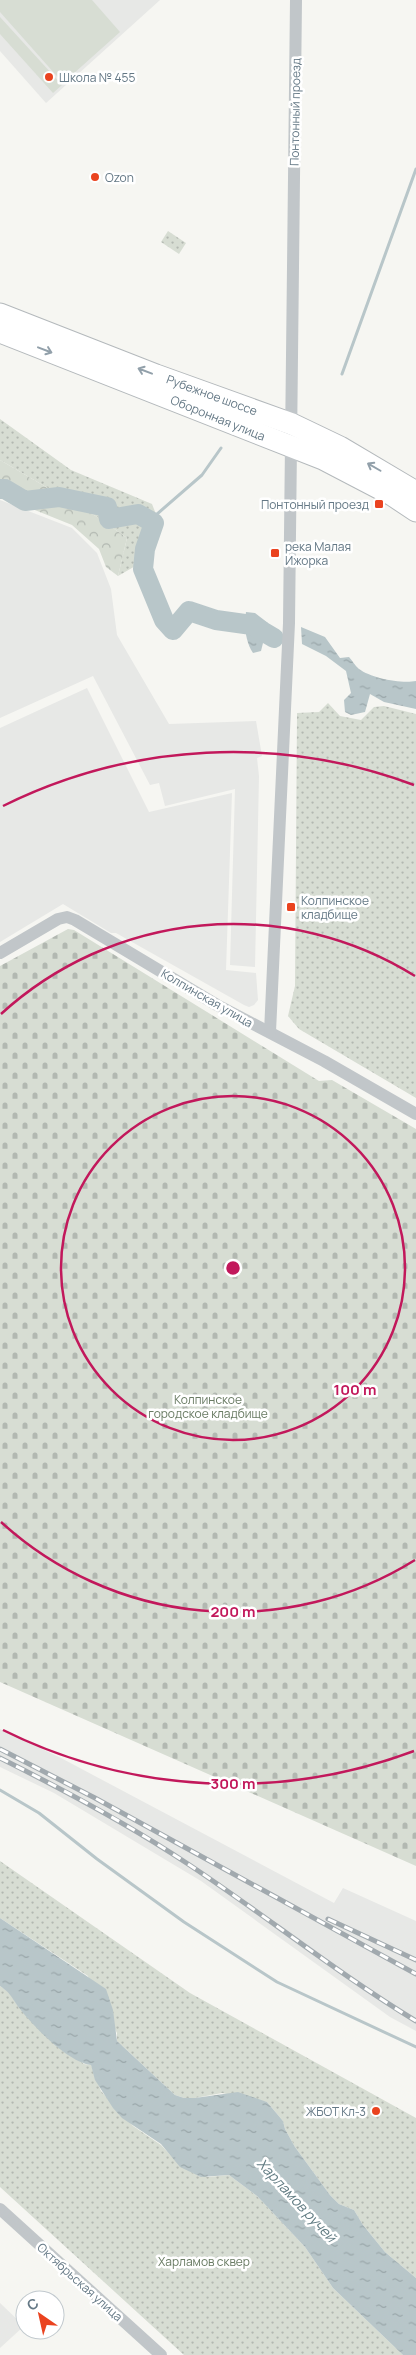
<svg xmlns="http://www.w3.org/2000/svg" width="416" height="2355" font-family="Manrope,sans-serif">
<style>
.built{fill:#e7e8e6}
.green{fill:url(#green-dots)}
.forest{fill:url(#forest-crowns)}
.cemetery{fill:url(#cemetery-stones)}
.pitch{fill:#d7ddd3}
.water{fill:url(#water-ripples)}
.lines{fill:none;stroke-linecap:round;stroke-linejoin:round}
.stream{stroke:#b8c6c9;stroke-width:3}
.river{stroke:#b8c6c9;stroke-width:20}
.primary-casing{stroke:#b4b9bc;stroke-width:23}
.street{stroke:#c1c6c9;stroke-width:12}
.primary{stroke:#fff;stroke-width:21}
.rail-casing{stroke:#a1a9ae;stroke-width:5}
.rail{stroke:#fff;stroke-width:3;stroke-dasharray:9;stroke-linecap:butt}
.oneway{stroke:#92a0aa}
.ring{fill:none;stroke:#c2185b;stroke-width:2.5}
.poi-dot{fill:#ea431f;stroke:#fff;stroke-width:2}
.labels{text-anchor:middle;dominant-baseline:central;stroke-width:5;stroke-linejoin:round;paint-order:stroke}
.poi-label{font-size:12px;fill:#647885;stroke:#fff;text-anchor:start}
.street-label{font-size:12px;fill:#647885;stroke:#fff}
.park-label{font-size:12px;fill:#697b63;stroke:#fff}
.water-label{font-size:14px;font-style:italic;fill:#5f7a81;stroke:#fff}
.centre{fill:#c2185b;stroke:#fff;stroke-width:2.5}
.ring-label{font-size:15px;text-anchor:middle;font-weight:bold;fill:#c2185b;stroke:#fff;stroke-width:5;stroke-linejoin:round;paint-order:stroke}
</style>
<defs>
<pattern id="green-dots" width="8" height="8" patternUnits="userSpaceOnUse" patternTransform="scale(1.25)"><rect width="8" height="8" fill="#d7ddd3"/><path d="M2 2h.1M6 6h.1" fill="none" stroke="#b2b8b1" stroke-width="1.8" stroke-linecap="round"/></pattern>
<pattern id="forest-crowns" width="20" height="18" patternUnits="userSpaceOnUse" patternTransform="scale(1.25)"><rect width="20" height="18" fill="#d7ddd3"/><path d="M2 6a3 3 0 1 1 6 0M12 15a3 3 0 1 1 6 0" fill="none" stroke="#b2b8b1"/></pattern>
<pattern id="cemetery-stones" width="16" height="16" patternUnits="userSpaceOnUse" patternTransform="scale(1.25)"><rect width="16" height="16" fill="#d7ddd3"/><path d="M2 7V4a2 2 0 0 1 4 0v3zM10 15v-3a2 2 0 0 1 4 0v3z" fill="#b2b8b1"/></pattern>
<pattern id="water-ripples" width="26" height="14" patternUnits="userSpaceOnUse" patternTransform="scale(1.25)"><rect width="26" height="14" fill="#b8c6c9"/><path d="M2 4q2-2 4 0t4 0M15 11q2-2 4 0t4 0" fill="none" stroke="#99a6a9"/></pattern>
</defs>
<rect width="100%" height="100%" fill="#f6f6f2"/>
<!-- built -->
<g class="built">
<path d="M0,0H160L46,103L0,51Z"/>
<path d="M0,500L72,528L97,553L111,589L117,635L169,724L256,721L262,756L257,758L259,776L255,967L230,965L235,789L165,806L159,783L150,785L93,676L0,718Z"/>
<path d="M87,688L149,812L232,793L226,970L256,973L258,1000L254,1005L249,1007L244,1005L116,933H111L63,904L0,942V728Z"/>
<path d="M0,1729L61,1758L334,1903L343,1888L416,1921V2031L390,2017L201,1881L54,1793L0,1767Z"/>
<path d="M0,2303L24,2326L0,2348Z"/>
</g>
<!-- green -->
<g class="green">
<path d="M168,231L186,243L179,254L161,242Z"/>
<path d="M0,419L71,470L152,504L161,527L151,557L118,576L127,538L99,518L0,460Z"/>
<path d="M328,703L340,716L361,720L374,707L384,706L416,714V1098L299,1029L288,1016L295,986L297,713L319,712Z"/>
<path d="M0,1861L190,1993L416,2118V2278L385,2252L363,2225L354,2210L339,2204L330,2195L295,2147L285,2129L283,2121L267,2102L222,2093L195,2098H184L175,2095L117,2041V2033L88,1976L0,1918Z"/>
<path d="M0,1986L10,1993L19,2008L84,2064L91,2065L101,2091L133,2126L161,2145L175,2160L208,2177L229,2175L257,2196L305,2247L333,2288L403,2355H184L0,2187Z"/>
</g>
<!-- forest -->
<path class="forest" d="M0,460L99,518L127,538L118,576L106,567L99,549L72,525L0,496Z"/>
<!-- cemetery -->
<path class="cemetery" d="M68,929L74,930L319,1081L332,1080L416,1129V1866L0,1682V966Z"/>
<!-- pitch -->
<g class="pitch">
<path d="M0,0H92L120,32L63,83L0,12Z"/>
<path d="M0,17L62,85L53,93L0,34Z"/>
</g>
<!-- water -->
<g class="water">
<path d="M246,612L255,613L268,623L261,651L253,653C245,641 244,625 246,612Z"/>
<path d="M301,627L325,637L340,658L349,657C352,660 355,666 359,669C371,678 401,684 416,681V709L384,702L370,694L365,712L351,715L345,712L344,700L351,693L346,671L326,656L302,644Z"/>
<path d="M0,1918L106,1989L113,2010L117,2041L175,2095L184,2098H195L238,2092L267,2102L283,2121L285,2129L295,2147L330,2195L339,2204L354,2210L363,2225L385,2252L416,2278V2355H403L333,2288L305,2247L257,2196L229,2175L201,2177L180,2167L161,2144L122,2118L113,2108L95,2080L91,2065C68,2062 35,2028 20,2009C12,1999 12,1994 0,1986Z"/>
</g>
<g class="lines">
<!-- stream -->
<g class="stream">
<path d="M342,374L416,169"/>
<path d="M149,521L202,475L221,448"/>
<path d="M0,1790L39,1813L97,1859L184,1922L277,1982L416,2047"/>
</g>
<!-- river -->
<path class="river" d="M0,489H5L25,501L59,497L107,507L109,519L138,514L154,523L145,549L143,569L164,620L173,630L189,611L216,620L252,625L274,638"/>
<defs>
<g id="primary">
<path d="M0,314L156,375L292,424L340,447L416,492"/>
<path d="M0,332L323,459L392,495L416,511"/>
</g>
</defs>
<!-- primary casing -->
<use href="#primary" class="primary-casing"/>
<!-- street -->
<g class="street">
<path d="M0,953L58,919L67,917L75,920L217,1005L324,1061L416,1114"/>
<path d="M270,1032L289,623L296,0"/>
<path d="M0,2209L161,2355"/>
</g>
<!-- primary -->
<use href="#primary" class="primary"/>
<defs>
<g id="rail">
<path d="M0,1749L95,1798L416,1974"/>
<path d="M0,1758C64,1790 128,1824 188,1864C265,1915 337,1973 416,2021"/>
<path d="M328,1919L416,1960"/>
</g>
</defs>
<!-- rail casing -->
<use href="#rail" class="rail-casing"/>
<!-- rail -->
<use href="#rail" class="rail"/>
</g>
<!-- one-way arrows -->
<defs><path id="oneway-shaft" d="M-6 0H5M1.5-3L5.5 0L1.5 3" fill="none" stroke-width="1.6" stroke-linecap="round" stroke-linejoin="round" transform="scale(1.25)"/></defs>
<g class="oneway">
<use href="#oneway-shaft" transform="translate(45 350) rotate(21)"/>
<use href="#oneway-shaft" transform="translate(145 371) rotate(-159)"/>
<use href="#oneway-shaft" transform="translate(374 467) rotate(-150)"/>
</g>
<!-- distance rings -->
<g class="ring">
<circle cx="233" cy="1268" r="172"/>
<path d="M415 1560A344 344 0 0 1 1 1522M1 1014A344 344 0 0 1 415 976"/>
<path d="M414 1751A516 516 0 0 1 3 1730M3 806A516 516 0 0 1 414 785"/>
</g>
<!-- markers -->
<g class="poi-dot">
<circle cx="49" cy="77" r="5"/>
<circle cx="95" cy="177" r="5"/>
<rect x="374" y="499" width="10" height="10" rx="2.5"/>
<rect x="270" y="548" width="10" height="10" rx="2.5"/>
<rect x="286" y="902" width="10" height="10" rx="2.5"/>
<circle cx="376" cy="2111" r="5"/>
</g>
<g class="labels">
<!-- poi labels -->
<g class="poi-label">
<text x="59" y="77">Школа № 455</text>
<text x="105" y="177">Ozon</text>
<text x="369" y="504" text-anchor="end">Понтонный проезд</text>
<text x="285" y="546">река Малая<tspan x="285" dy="14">Ижорка</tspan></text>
<text x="301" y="900">Колпинское<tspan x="301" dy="14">кладбище</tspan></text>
<text x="366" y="2111" text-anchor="end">ЖБОТ Кл-3</text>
</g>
<!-- street labels -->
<g class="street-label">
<text transform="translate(295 112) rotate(-89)">Понтонный проезд</text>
<text transform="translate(212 395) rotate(20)">Рубежное шоссе</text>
<text transform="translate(218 418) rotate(22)">Оборонная улица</text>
<text transform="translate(207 998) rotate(30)">Колпинская улица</text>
<text transform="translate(80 2282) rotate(42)">Октябрьская улица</text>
</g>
<!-- park labels -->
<g class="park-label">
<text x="208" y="1399">Колпинское<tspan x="208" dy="14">городское кладбище</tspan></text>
<text x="204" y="2261">Харламов сквер</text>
</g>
<!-- water labels -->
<g class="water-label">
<text transform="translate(297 2200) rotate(47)">Харламов ручей</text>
</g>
</g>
<circle cx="233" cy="1268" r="8" class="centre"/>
<g class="ring-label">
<text x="355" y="1395">100 m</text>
<text x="233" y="1617">200 m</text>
<text x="233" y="1789">300 m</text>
</g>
<!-- north arrow -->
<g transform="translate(40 2315) rotate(326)"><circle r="24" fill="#ffffff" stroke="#c1c9ce"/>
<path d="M0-4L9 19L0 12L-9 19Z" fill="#ea431f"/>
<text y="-8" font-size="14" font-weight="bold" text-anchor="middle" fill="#647885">С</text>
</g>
</svg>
